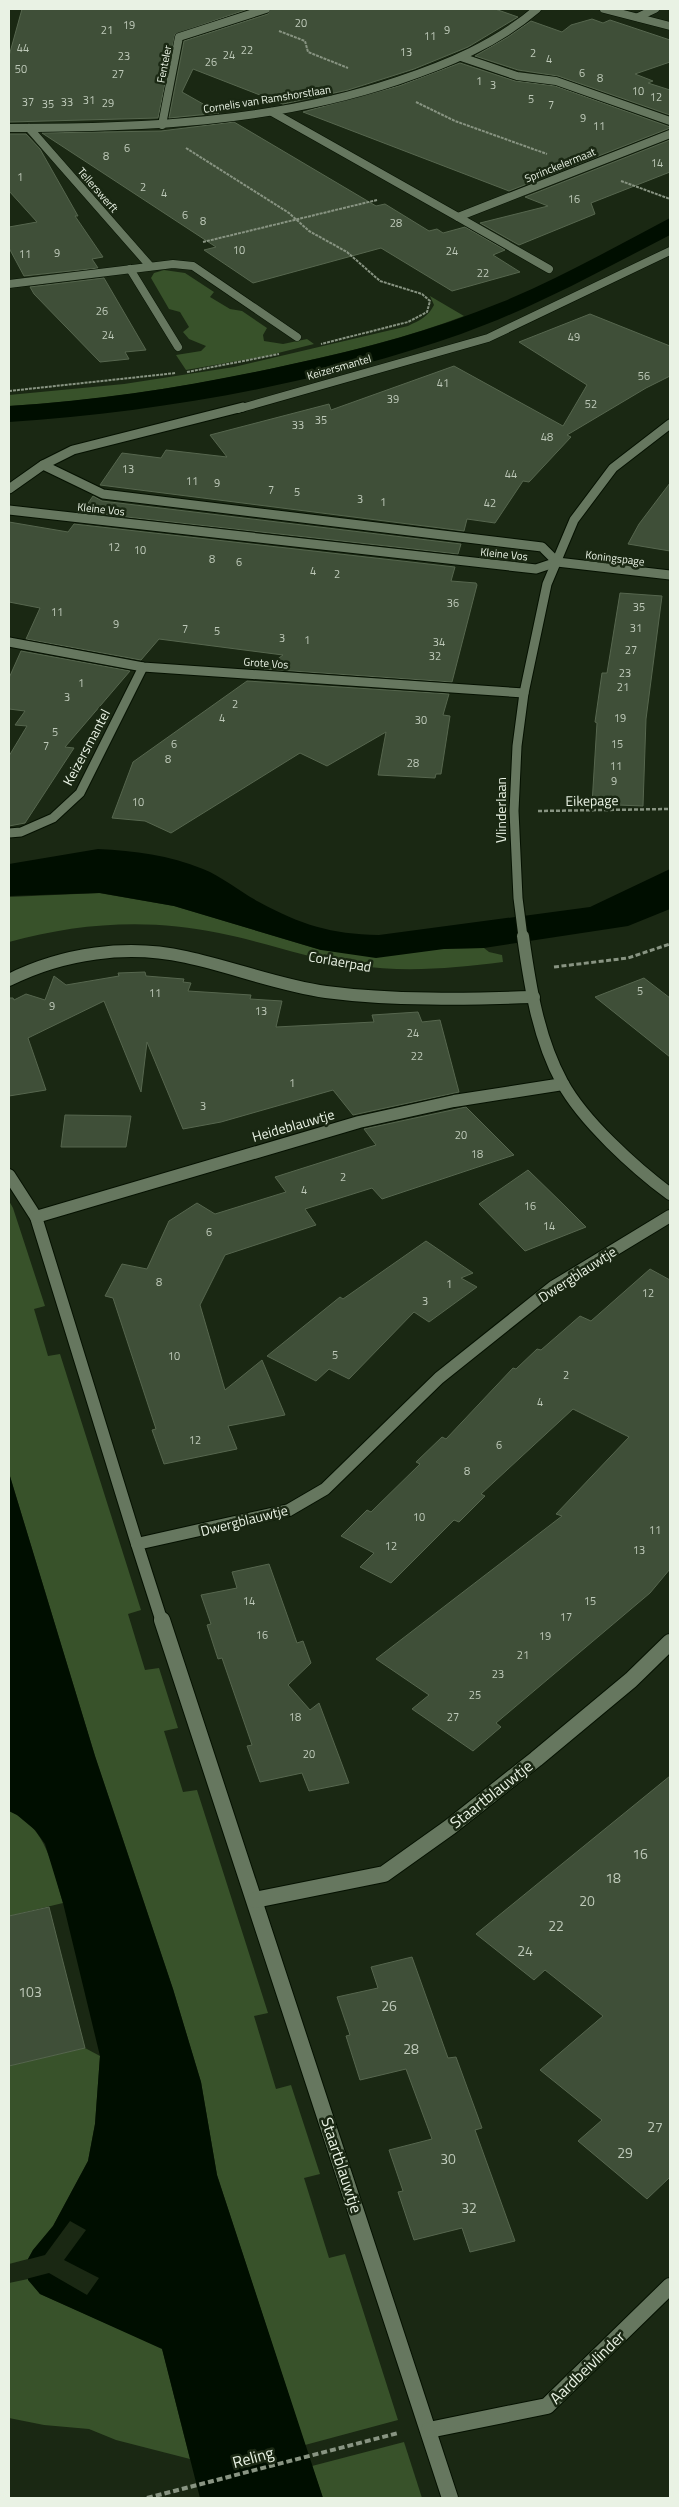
<svg xmlns="http://www.w3.org/2000/svg" width="679" height="2507" font-family="'Titillium Web',sans-serif">
<style>
.green{fill:#38522a}
.water{fill:#000e00}
.pier{fill:#1a2813}
.building{fill:#3f4f38;stroke:#56664e}
.lines{fill:none;stroke-linecap:round;stroke-linejoin:round}
.street-far3-casing{stroke:#051101;stroke-width:9}
.street-far2-casing{stroke:#051101;stroke-width:11}
.street-far1-casing{stroke:#051101;stroke-width:14}
.street-casing{stroke:#051101;stroke-width:18}
.secondary-far1-casing{stroke:#051101;stroke-width:11}
.secondary-casing{stroke:#051101;stroke-width:14}
.path-far3{stroke:#889482;stroke-width:2;stroke-dasharray:3 1;stroke-linecap:butt}
.path-far2{stroke:#889482;stroke-width:2.5;stroke-dasharray:4 2;stroke-linecap:butt}
.path-far1{stroke:#889482;stroke-width:3;stroke-dasharray:5 2.5;stroke-linecap:butt}
.path{stroke:#889482;stroke-width:4;stroke-dasharray:6 3;stroke-linecap:butt}
.street-far3{stroke:#66775f;stroke-width:8}
.street-far2{stroke:#66775f;stroke-width:9}
.street-far1{stroke:#66775f;stroke-width:12}
.street{stroke:#66775f;stroke-width:16}
.secondary-far1{stroke:#66775f;stroke-width:9}
.secondary{stroke:#66775f;stroke-width:12}
.labels{text-anchor:middle;dominant-baseline:central;stroke-width:5;stroke-linejoin:round;paint-order:stroke}
.number-label{font-size:11px;fill:#bec9b9}
.far-street-label{font-size:11px;fill:#e9f2e4;stroke:#1a2813}
.street-label{font-size:14px;fill:#e9f2e4;stroke:#1a2813}
.near-number-label{font-size:14px;fill:#bec9b9}
.near-street-label{font-size:16px;fill:#e9f2e4;stroke:#1a2813}
</style>
<rect width="100%" height="100%" fill="#1a2813"/>
<!-- green -->
<g class="green">
<path d="M164,270L185,273L214,292L210,297L230,309L242,311L267,328L263,335L264,341L283,344L307,339L314,344L266,356L186,370L176,355L201,351L206,346L189,339L183,332L189,327L180,312L169,309L151,278L154,273Z"/>
<path d="M430,296L464,316C409,337 351,351 293,364C199,385 105,400 9,406V395L124,384L234,367L408,326C420,320 428,317 434,305Z"/>
<path d="M99,893L174,906L321,950L484,948L489,952L502,955L503,962C453,968 405,973 355,965C309,959 265,942 219,933C149,918 77,923 9,942V897Z"/>
<path d="M9,1201L13,1208L45,1306L34,1309L48,1356L60,1354L141,1610L128,1614L145,1670L159,1668L178,1728L164,1731L183,1792L197,1790L268,2013L254,2016L276,2089L291,2085L320,2174L304,2178L329,2258L345,2254L398,2420L305,2445L217,2175L201,2082L173,1989L95,1756L9,1473Z"/>
<path d="M9,1811C47,1826 53,1869 63,1903L9,1916Z"/>
<path d="M85,2048L100,2056L95,2124L88,2161L53,2226L33,2250L28,2259L9,2264V2066Z"/>
<path d="M28,2279L40,2294L162,2348L190,2459L116,2440L89,2429L44,2425L9,2418V2283Z"/>
<path d="M404,2442L422,2498H323L312,2466Z"/>
</g>
<!-- water -->
<g class="water">
<path d="M670,218V235C602,270 534,308 461,334C318,384 160,412 9,422V406C105,400 198,385 292,364C363,349 434,330 502,302C560,278 615,247 670,218Z"/>
<path d="M98,849C135,851 169,855 203,869C223,877 240,892 259,902C302,925 330,934 379,935L590,907L670,869V909L628,926L484,948L444,949L376,958L321,950L174,906L100,893L9,896V864Z"/>
<path d="M9,1473L95,1756L173,1989L201,2082L217,2175L323,2498H200L162,2349L40,2294L28,2280V2259L33,2250L53,2226L88,2161L95,2124L100,2056L63,1903L45,1844L35,1830L17,1815L9,1811Z"/>
</g>
<!-- pier -->
<path class="pier" d="M70,2221L86,2230L64,2260L99,2278L87,2295L49,2273L26,2279V2260L45,2255Z"/>
<!-- building -->
<g class="building">
<path d="M22,9H248L175,34L158,118L9,122V56Z"/>
<path d="M271,9H495L518,17L468,47L414,69L348,90L283,104L193,69L182,92L219,113L169,118L184,41L268,14Z"/>
<path d="M592,19L603,23L610,20L670,40V62L635,74L653,81L648,83L670,90V115L558,76L518,70L475,56L508,37L531,21L562,32L571,25Z"/>
<path d="M460,63L515,81L555,86L670,127V128L509,191L303,112L399,86Z"/>
<path d="M234,122L376,206L385,204L429,231L437,229L443,233L465,227L505,250L493,255L520,272L452,291L381,248L253,283L204,250L216,247L42,133L161,131Z"/>
<path d="M9,134H26L40,149L78,216H75L103,257L92,259L98,268L24,276L9,248V227L37,222L9,191Z"/>
<path d="M670,140V172L591,203L595,214L519,245L480,223L548,206L525,197Z"/>
<path d="M104,278L146,350L125,352L129,359L100,362L34,294L30,287Z"/>
<path d="M590,314L670,346V376L646,388L567,435L571,437L529,482L523,481L495,523L467,519L464,531L100,485L122,453L161,458L166,450L227,457L210,435L329,404L331,410L454,366L563,426L587,385L519,342Z"/>
<path d="M670,483V551L628,544L639,524Z"/>
<path d="M93,496L102,501L461,544L458,554L82,512Z"/>
<path d="M9,522L68,532L74,524L455,567L451,581L476,583L477,585L452,682L264,669L283,655L159,639L141,660L26,639L40,608L9,602Z"/>
<path d="M620,593L662,596L646,719L643,806L592,804L597,723L595,722L602,673H607Z"/>
<path d="M21,651L130,671L65,747L74,748L25,823L9,826V756L27,726L15,725L25,711L9,709V678Z"/>
<path d="M247,681L449,694L443,715L450,716L441,774H436L435,778L378,775L386,732L327,766L300,753L171,833L145,821L112,818L133,762Z"/>
<path d="M145,972L146,976L184,979L183,982L191,983L188,991L251,995L250,999L282,1001L276,1027L374,1022L372,1015L418,1012L422,1022L440,1020L459,1092L353,1115L333,1090L221,1122L183,1129L147,1042L141,1092L104,1001L28,1038L46,1090L9,1096V998H13L14,1000L26,994L45,1000L54,976L66,985L119,976L118,973Z"/>
<path d="M644,978L670,998V1057L595,997Z"/>
<path d="M466,1107L514,1155L382,1199L372,1188L305,1209L316,1225L225,1255L200,1305L225,1390L262,1360L285,1415L228,1426L237,1449L164,1464L152,1430L156,1429L113,1298L105,1296L122,1264L147,1269L169,1221L197,1203L215,1214L286,1192L275,1177L376,1145L364,1129Z"/>
<path d="M65,1115L131,1116L126,1147H61Z"/>
<path d="M528,1170L565,1206L586,1227L525,1251L479,1204Z"/>
<path d="M426,1241L473,1273L461,1278L477,1287L429,1322L414,1312L349,1379L329,1369L316,1381L267,1356L340,1297L343,1299Z"/>
<path d="M650,1269L670,1280V1569L650,1593L496,1723L501,1727L473,1751L412,1709L429,1695L376,1659L562,1516L556,1514L629,1437L573,1409L481,1494L485,1496L459,1522L454,1520L391,1583L360,1567L374,1553L341,1536L367,1510L371,1512L420,1464L416,1462L442,1437L446,1439L513,1368L516,1369L537,1349L541,1350L580,1316L591,1321Z"/>
<path d="M269,1564L297,1643L303,1641L311,1663L288,1685L310,1710L319,1703L349,1783L309,1791L302,1773L260,1782L247,1746L252,1745L222,1658L218,1659L207,1625L211,1624L201,1595L237,1588L232,1572Z"/>
<path d="M670,1776V2177L647,2199L578,2141L602,2120L540,2070L603,2016L545,1970L534,1980L476,1934Z"/>
<path d="M49,1907L85,2048L9,2066V1916Z"/>
<path d="M412,1957L448,2058L456,2057L482,2128L475,2130L515,2241L470,2252L462,2228L414,2240L398,2192L403,2191L389,2150L432,2139L406,2069L360,2080L346,2036L350,2035L337,1997L378,1988L371,1967Z"/>
</g>
<g class="lines">
<defs>
<g id="street-far3">
<path d="M604,9L670,26"/>
<path d="M638,17L655,9"/>
<path d="M461,57L517,76L556,81L670,121"/>
<path d="M272,112L458,217L670,134"/>
<path d="M162,125L179,37L266,9"/>
<path d="M9,128C140,128 272,123 397,81C448,64 496,44 537,9"/>
<path d="M29,128L150,266"/>
<path d="M458,217L549,269"/>
<path d="M130,269L178,347"/>
<path d="M9,284L173,264L193,266L297,337"/>
<path d="M238,409L488,338L670,251"/>
</g>
<g id="street-far2">
<path d="M43,465L103,494L542,547L557,562"/>
<path d="M9,489L43,465L73,450L243,407"/>
<path d="M9,510L536,569L557,562L670,575"/>
<path d="M9,642L143,667L524,693"/>
<path d="M9,833L21,832L53,818L80,793L143,667"/>
</g>
<g id="street-far1">
<path d="M9,980C63,953 127,944 186,957C233,967 277,985 326,992C395,1001 464,999 534,997"/>
<path d="M9,1175L36,1217L137,1544"/>
<path d="M36,1217L359,1122L454,1101L563,1084"/>
<path d="M162,1622L137,1544L289,1510L325,1489L439,1378L553,1287L670,1216"/>
</g>
<g id="street">
<path d="M162,1620L450,2498"/>
<path d="M255,1900L384,1874L450,1827L536,1759L631,1680L670,1642"/>
<path d="M429,2430L547,2406L670,2286"/>
</g>
<path id="secondary-far1" d="M523,937L518,898L514,811L517,746L524,693L547,584L574,520L613,468L670,424"/>
<path id="secondary" d="M523,936C530,986 538,1038 562,1082C583,1121 635,1168 670,1194"/>
</defs>
<!-- street-far3 casing -->
<use href="#street-far3" class="street-far3-casing"/>
<!-- street-far2 casing -->
<use href="#street-far2" class="street-far2-casing"/>
<!-- street-far1 casing -->
<use href="#street-far1" class="street-far1-casing"/>
<!-- street casing -->
<use href="#street" class="street-casing"/>
<!-- secondary-far1 casing -->
<use href="#secondary-far1" class="secondary-far1-casing"/>
<!-- secondary casing -->
<use href="#secondary" class="secondary-casing"/>
<!-- path-far3 -->
<g class="path-far3">
<path d="M279,31L305,41L308,52L348,68"/>
<path d="M416,102L455,121L547,154"/>
<path d="M186,148L289,213L309,231L347,252L380,281L422,294L430,301L427,312L408,322L321,344"/>
<path d="M621,181L670,199"/>
<path d="M203,242L377,200"/>
<path d="M187,372L279,354"/>
<path d="M9,391L176,373"/>
</g>
<!-- path-far2 -->
<path class="path-far2" d="M538,811L670,809"/>
<!-- path-far1 -->
<path class="path-far1" d="M554,967L628,958L670,944"/>
<!-- path -->
<path class="path" d="M147,2498L398,2433"/>
<!-- street-far3 -->
<use href="#street-far3" class="street-far3"/>
<!-- street-far2 -->
<use href="#street-far2" class="street-far2"/>
<!-- street-far1 -->
<use href="#street-far1" class="street-far1"/>
<!-- street -->
<use href="#street" class="street"/>
<!-- secondary-far1 -->
<use href="#secondary-far1" class="secondary-far1"/>
<!-- secondary -->
<use href="#secondary" class="secondary"/>
</g>
<g class="labels">
<!-- number labels -->
<g class="number-label">
<text x="301" y="23">20</text>
<text x="129" y="25">19</text>
<text x="107" y="30">21</text>
<text x="447" y="30">9</text>
<text x="430" y="36">11</text>
<text x="23" y="48">44</text>
<text x="247" y="50">22</text>
<text x="406" y="52">13</text>
<text x="533" y="53">2</text>
<text x="229" y="55">24</text>
<text x="124" y="56">23</text>
<text x="549" y="59">4</text>
<text x="211" y="62">26</text>
<text x="21" y="69">50</text>
<text x="582" y="73">6</text>
<text x="118" y="74">27</text>
<text x="600" y="78">8</text>
<text x="479" y="81">1</text>
<text x="493" y="85">3</text>
<text x="638" y="91">10</text>
<text x="656" y="97">12</text>
<text x="531" y="99">5</text>
<text x="89" y="100">31</text>
<text x="28" y="102">37</text>
<text x="67" y="102">33</text>
<text x="108" y="103">29</text>
<text x="48" y="104">35</text>
<text x="551" y="105">7</text>
<text x="583" y="118">9</text>
<text x="599" y="126">11</text>
<text x="127" y="148">6</text>
<text x="106" y="156">8</text>
<text x="657" y="163">14</text>
<text x="20" y="177">1</text>
<text x="143" y="187">2</text>
<text x="164" y="193">4</text>
<text x="574" y="199">16</text>
<text x="185" y="215">6</text>
<text x="203" y="221">8</text>
<text x="396" y="223">28</text>
<text x="239" y="250">10</text>
<text x="452" y="251">24</text>
<text x="57" y="253">9</text>
<text x="25" y="254">11</text>
<text x="483" y="273">22</text>
<text x="102" y="311">26</text>
<text x="108" y="335">24</text>
<text x="574" y="337">49</text>
<text x="644" y="376">56</text>
<text x="443" y="383">41</text>
<text x="393" y="399">39</text>
<text x="591" y="404">52</text>
<text x="321" y="420">35</text>
<text x="298" y="425">33</text>
<text x="547" y="437">48</text>
<text x="128" y="469">13</text>
<text x="511" y="474">44</text>
<text x="192" y="481">11</text>
<text x="217" y="483">9</text>
<text x="271" y="490">7</text>
<text x="297" y="492">5</text>
<text x="360" y="499">3</text>
<text x="383" y="502">1</text>
<text x="490" y="503">42</text>
<text x="114" y="547">12</text>
<text x="140" y="550">10</text>
<text x="212" y="559">8</text>
<text x="239" y="562">6</text>
<text x="313" y="571">4</text>
<text x="337" y="574">2</text>
<text x="453" y="603">36</text>
<text x="639" y="607">35</text>
<text x="57" y="612">11</text>
<text x="116" y="624">9</text>
<text x="636" y="628">31</text>
<text x="185" y="629">7</text>
<text x="217" y="631">5</text>
<text x="282" y="638">3</text>
<text x="307" y="640">1</text>
<text x="439" y="642">34</text>
<text x="631" y="650">27</text>
<text x="435" y="656">32</text>
<text x="625" y="673">23</text>
<text x="81" y="683">1</text>
<text x="623" y="687">21</text>
<text x="67" y="697">3</text>
<text x="235" y="704">2</text>
<text x="222" y="718">4</text>
<text x="620" y="718">19</text>
<text x="421" y="720">30</text>
<text x="55" y="732">5</text>
<text x="174" y="744">6</text>
<text x="617" y="744">15</text>
<text x="46" y="746">7</text>
<text x="168" y="759">8</text>
<text x="413" y="763">28</text>
<text x="616" y="766">11</text>
<text x="614" y="781">9</text>
<text x="138" y="802">10</text>
<text x="640" y="991">5</text>
<text x="155" y="993">11</text>
<text x="52" y="1006">9</text>
<text x="261" y="1011">13</text>
<text x="413" y="1033">24</text>
<text x="417" y="1056">22</text>
<text x="292" y="1083">1</text>
<text x="203" y="1106">3</text>
<text x="461" y="1135">20</text>
<text x="477" y="1154">18</text>
<text x="343" y="1177">2</text>
<text x="304" y="1190">4</text>
<text x="530" y="1206">16</text>
<text x="549" y="1226">14</text>
<text x="209" y="1232">6</text>
<text x="159" y="1282">8</text>
<text x="449" y="1284">1</text>
<text x="648" y="1293">12</text>
<text x="425" y="1301">3</text>
<text x="335" y="1355">5</text>
<text x="174" y="1356">10</text>
<text x="566" y="1375">2</text>
<text x="540" y="1402">4</text>
<text x="195" y="1440">12</text>
<text x="499" y="1445">6</text>
<text x="467" y="1471">8</text>
<text x="419" y="1517">10</text>
<text x="655" y="1530">11</text>
<text x="391" y="1546">12</text>
<text x="639" y="1550">13</text>
<text x="249" y="1601">14</text>
<text x="590" y="1601">15</text>
<text x="566" y="1617">17</text>
<text x="262" y="1635">16</text>
<text x="545" y="1636">19</text>
<text x="523" y="1655">21</text>
<text x="498" y="1674">23</text>
<text x="475" y="1695">25</text>
<text x="295" y="1717">18</text>
<text x="453" y="1717">27</text>
<text x="309" y="1754">20</text>
</g>
<!-- far-street labels -->
<g class="far-street-label">
<text transform="translate(164 64) rotate(-79)">Fenteler</text>
<text transform="translate(267 99) rotate(-9)">Cornelis van Ramshorstlaan</text>
<text transform="translate(560 165) rotate(-22)">Sprinckelermaat</text>
<text transform="translate(98 190) rotate(49)">Tellerswerft</text>
<text transform="translate(339 367) rotate(-16)">Keizersmantel</text>
<text transform="translate(101 509) rotate(6)">Kleine Vos</text>
<text transform="translate(504 554) rotate(6)">Kleine Vos</text>
<text transform="translate(615 558) rotate(7)">Koningspage</text>
<text transform="translate(266 663) rotate(4)">Grote Vos</text>
</g>
<!-- street labels -->
<g class="street-label">
<text transform="translate(86 747) rotate(-62)">Keizersmantel</text>
<text transform="translate(592 800) rotate(-1)">Eikepage</text>
<text transform="translate(500 810) rotate(-90)">Vlinderlaan</text>
<text transform="translate(340 961) rotate(10)">Corlaerpad</text>
<text transform="translate(293 1125) rotate(-16)">Heideblauwtje</text>
<text transform="translate(577 1274) rotate(-33)">Dwergblauwtje</text>
<text transform="translate(244 1520) rotate(-14)">Dwergblauwtje</text>
</g>
<!-- near-number labels -->
<g class="near-number-label">
<text x="640" y="1853">16</text>
<text x="613" y="1877">18</text>
<text x="587" y="1900">20</text>
<text x="556" y="1925">22</text>
<text x="525" y="1950">24</text>
<text x="30" y="1991">103</text>
<text x="389" y="2005">26</text>
<text x="411" y="2048">28</text>
<text x="655" y="2126">27</text>
<text x="625" y="2152">29</text>
<text x="448" y="2158">30</text>
<text x="469" y="2207">32</text>
</g>
<!-- near-street labels -->
<g class="near-street-label">
<text transform="translate(491 1794) rotate(-38)">Staartblauwtje</text>
<text transform="translate(342 2165) rotate(72)">Staartblauwtje</text>
<text transform="translate(587 2367) rotate(-44)">Aardbeivlinder</text>
<text transform="translate(253 2457) rotate(-15)">Reling</text>
</g>
</g>
<!-- border -->
<rect width="679" height="2507" fill="none" stroke="#e9f2e4" stroke-width="20"/>
</svg>
